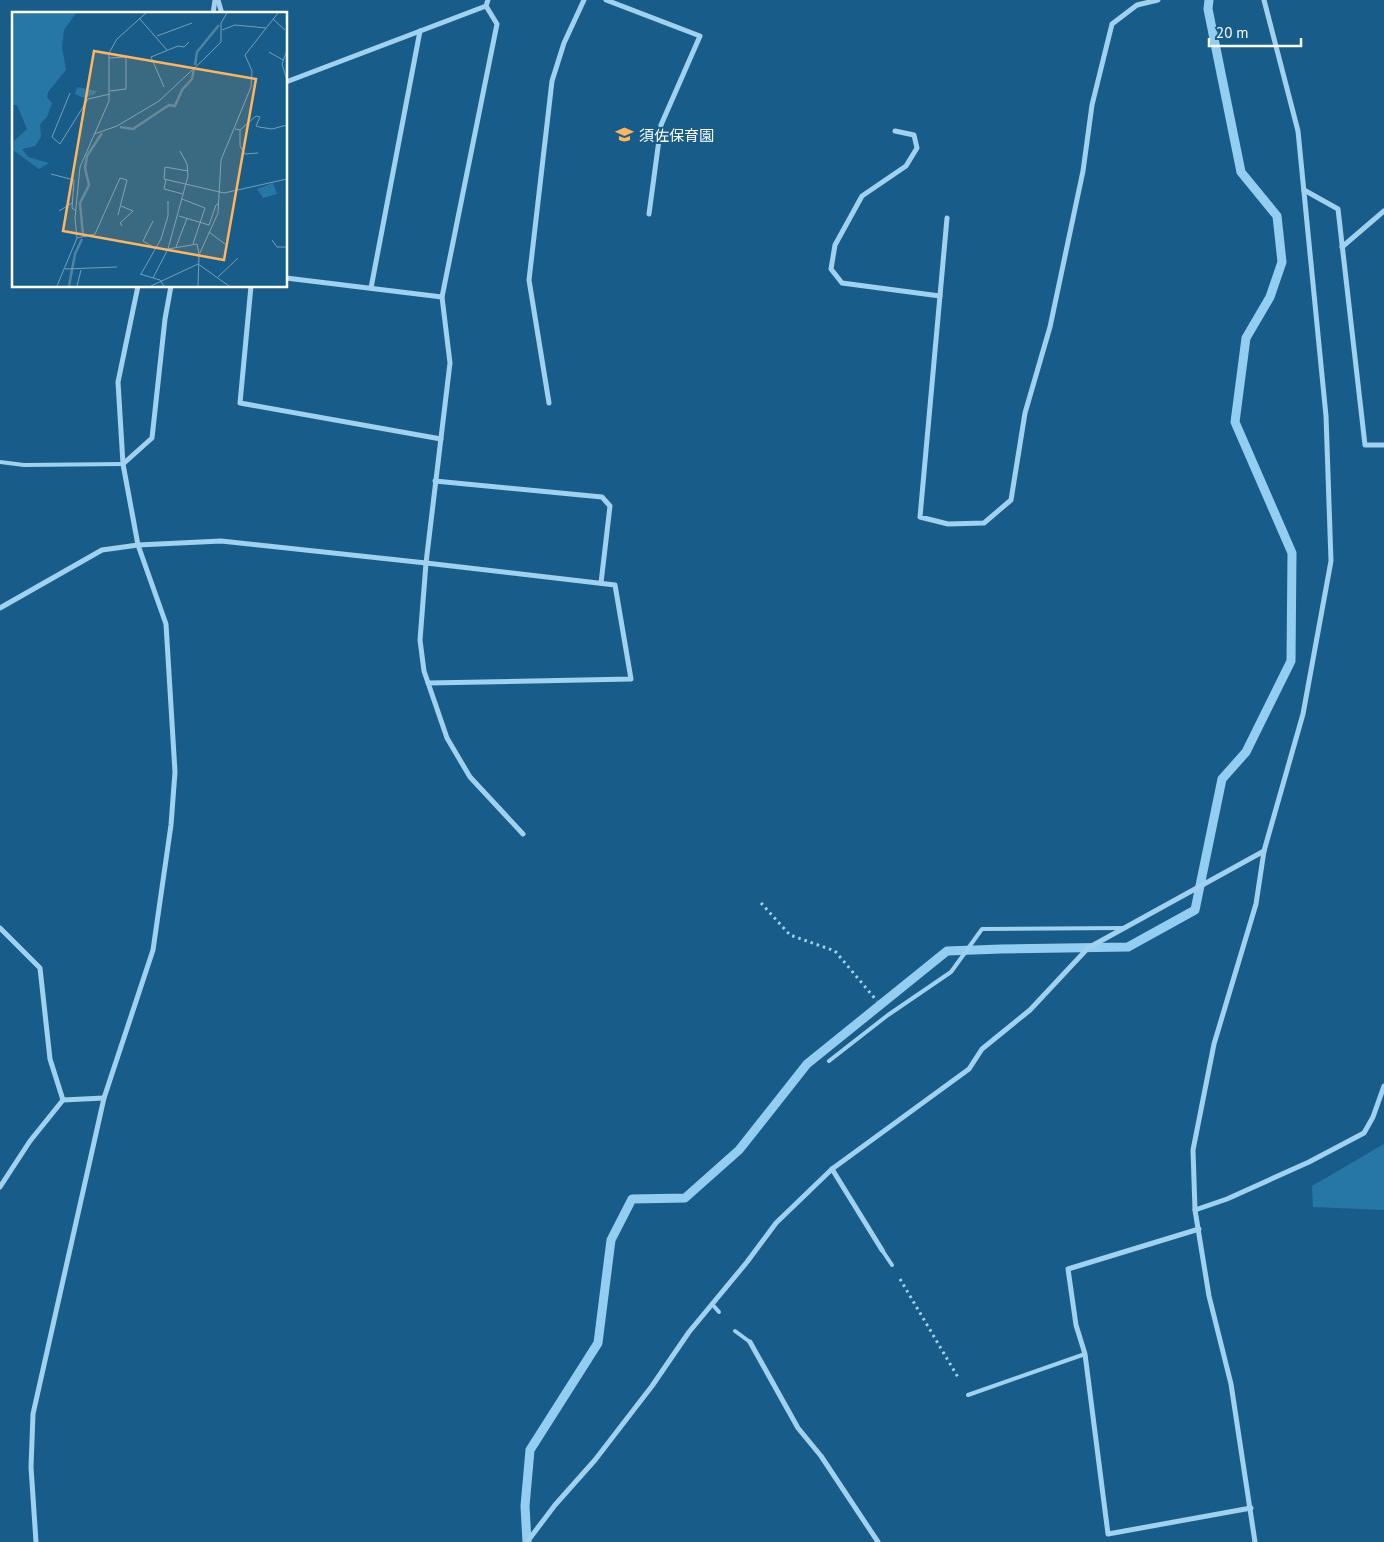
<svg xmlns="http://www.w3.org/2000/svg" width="1384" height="1542" font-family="'PT Sans','Noto Sans JP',sans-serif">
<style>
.green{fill:#2777a6}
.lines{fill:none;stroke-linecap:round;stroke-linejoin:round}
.stream{stroke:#93cef0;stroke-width:9}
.path{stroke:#a0d1ee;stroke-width:3;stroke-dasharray:2.5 4;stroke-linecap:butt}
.lane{stroke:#a0d1ee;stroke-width:4}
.street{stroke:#a0d1ee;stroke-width:5}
.labels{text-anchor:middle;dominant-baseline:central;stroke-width:4;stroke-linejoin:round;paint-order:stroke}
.poi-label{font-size:15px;fill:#fff;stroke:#185d89;text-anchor:start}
.inset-river{fill:none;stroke:#5082a1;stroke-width:2.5}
.inset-road{fill:none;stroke:#749eb8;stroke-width:1}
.view{fill:#ffb45d;fill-opacity:0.15;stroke:#ffb45d;stroke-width:2.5}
.inset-edge{fill:none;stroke:#fff;stroke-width:2.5}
</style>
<rect width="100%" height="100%" fill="#185d89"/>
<!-- green -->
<path class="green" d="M1384,1144V1210L1313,1207L1312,1186Z"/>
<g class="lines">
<!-- stream -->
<path class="stream" d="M527,1542L525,1506L530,1450L598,1343L611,1240L632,1199L685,1198L739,1150L807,1064L947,951L1001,949L1128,947L1195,910L1222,779L1246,752L1291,661L1292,553L1235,422L1246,338L1270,297L1282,262L1277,216L1241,172L1208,9L1209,0"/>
<!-- path -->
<g class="path">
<path d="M761,903L790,935L835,951L877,1001"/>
<path d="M900,1279L959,1379"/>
</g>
<!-- lane -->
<g class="lane">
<path d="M0,462L24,465L123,464"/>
<path d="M829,1061L888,1015L951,972L982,929L1123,928"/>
<path d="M882,1250L892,1265"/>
<path d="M712,1304L719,1312"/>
<path d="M735,1331L750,1342"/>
<path d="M968,1395L1085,1354"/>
</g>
<!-- street -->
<g class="street">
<path d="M218,0L222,14"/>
<path d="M488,0L486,6L497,24L442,297L450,363L426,563L420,640L424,671L447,738L470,777L523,834"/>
<path d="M606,0L700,36L661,125L649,214"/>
<path d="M213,14L215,0"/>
<path d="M286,82L486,6"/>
<path d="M895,131L914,135L917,148L906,166L862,196L835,245L831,269L842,283L940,296"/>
<path d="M1304,190L1338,209L1365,445H1384"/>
<path d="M947,218L920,517L948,524L984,523L1011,500L1025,413L1050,327L1083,171L1092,105L1112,24L1137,5L1158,0"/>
<path d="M1342,247L1384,211"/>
<path d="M286,278L442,297"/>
<path d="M251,286L240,403L441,439"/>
<path d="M371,288L420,31"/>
<path d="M549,403L529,280L552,81L564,43L584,0"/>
<path d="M123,464L152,438L165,319L171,286"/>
<path d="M435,481L602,497L610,506L601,583"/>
<path d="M0,608L102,550L138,545L221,541L426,563L615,585L631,679L428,683"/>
<path d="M0,928L40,968L50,1059L63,1100"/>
<path d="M832,1169L882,1250"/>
<path d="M0,1187L30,1141L63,1100L104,1098"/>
<path d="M1195,1210L1227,1199L1309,1162L1364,1133L1373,1117L1384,1086"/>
<path d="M1199,1229L1068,1269L1076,1325L1085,1354L1108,1534L1251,1508"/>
<path d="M750,1342L798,1428L821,1456L878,1542"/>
<path d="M36,1542L31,1467L33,1414L104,1098L153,950L171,825L175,772L166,624L138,545L123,464L118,382L138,286"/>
<path d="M527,1542L555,1505L595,1460L652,1386L689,1332L747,1262L776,1223L832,1169L969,1069L982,1049L1030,1010L1088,948L1264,851"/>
<path d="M1255,1542L1231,1384L1209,1296L1195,1210L1193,1150L1214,1044L1256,904L1264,851L1303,714L1331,561L1326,416L1298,131L1264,0"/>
</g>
</g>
<!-- icons -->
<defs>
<symbol id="school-bare" viewBox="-9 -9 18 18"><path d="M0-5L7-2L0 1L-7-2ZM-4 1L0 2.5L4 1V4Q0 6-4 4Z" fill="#ffb45d" stroke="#185d89" stroke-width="2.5" paint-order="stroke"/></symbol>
</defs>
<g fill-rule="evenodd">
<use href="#school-bare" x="612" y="122" width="25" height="25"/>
</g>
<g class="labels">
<!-- poi labels -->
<g class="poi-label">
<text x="639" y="135">須佐保育園</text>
</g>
</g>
<!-- overview -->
<g transform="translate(12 12)">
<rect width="275" height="275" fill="#185d89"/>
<path d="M0,1H64L52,18L50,35L54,58L36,80L35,85L40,91L35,105L28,112L29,125L23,134L10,137L16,145L37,151L27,157L1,138L2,129L15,117L5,93H0ZM65,75L84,79L83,82L72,86L63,82ZM261,171L265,182L251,186L245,177Z" fill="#2777a6"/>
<path class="inset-river" d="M183,53L185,40L207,13M108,115L121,117L157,93L163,94L170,78L180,67L182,57M71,223L68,191L77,173L73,156L75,144L90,121M57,274L63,242L70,227"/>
<path class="inset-road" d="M127,6L155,38M261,7L273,18M210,18L223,13L254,16M145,24L180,11M275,38L270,52L275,68M257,40L271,48M97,46L114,45V77L98,79M152,75L139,45L166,34L172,35L177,30M58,81L40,125L48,132L76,87L98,82M223,117L228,118L244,104L248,105L244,114L247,115L260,117L275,113M228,118V134L233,142L246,141M82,122L105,114L147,89L192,47L209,30V11L215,1M176,159L153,155L152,167L212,181L275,167M39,162L62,168L60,196L64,199M154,167L152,177L171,182M170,187L193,196L181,232M109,194L121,199L108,211L110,214M47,199L60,191M167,204L197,213L204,193L207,191M141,209L131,229L143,236M197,220L213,232M65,226L83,222L108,166L115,168L106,203M260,228L265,235H275M164,235L175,206M156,237L185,232L187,242M53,257L105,255M128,262L148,268L152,274M129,262L149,227L156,204V189M206,265L226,246M141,266L156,237L176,164L175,152L168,139M45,274L65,226L63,206L68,155L97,89V41L105,27L134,1M65,274L69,258M139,274L186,252L217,274M186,274L187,243L206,201L209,148L239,75L240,59L233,43L266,1"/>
<path class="view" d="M82,39L244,67L212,248L51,219Z"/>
<rect width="275" height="275" class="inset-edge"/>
</g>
<!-- scale -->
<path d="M1209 38v8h92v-8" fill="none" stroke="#ffffff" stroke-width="2.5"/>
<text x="1216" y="38" font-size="15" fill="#ffffff" stroke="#185d89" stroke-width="4" paint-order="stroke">20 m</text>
</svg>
